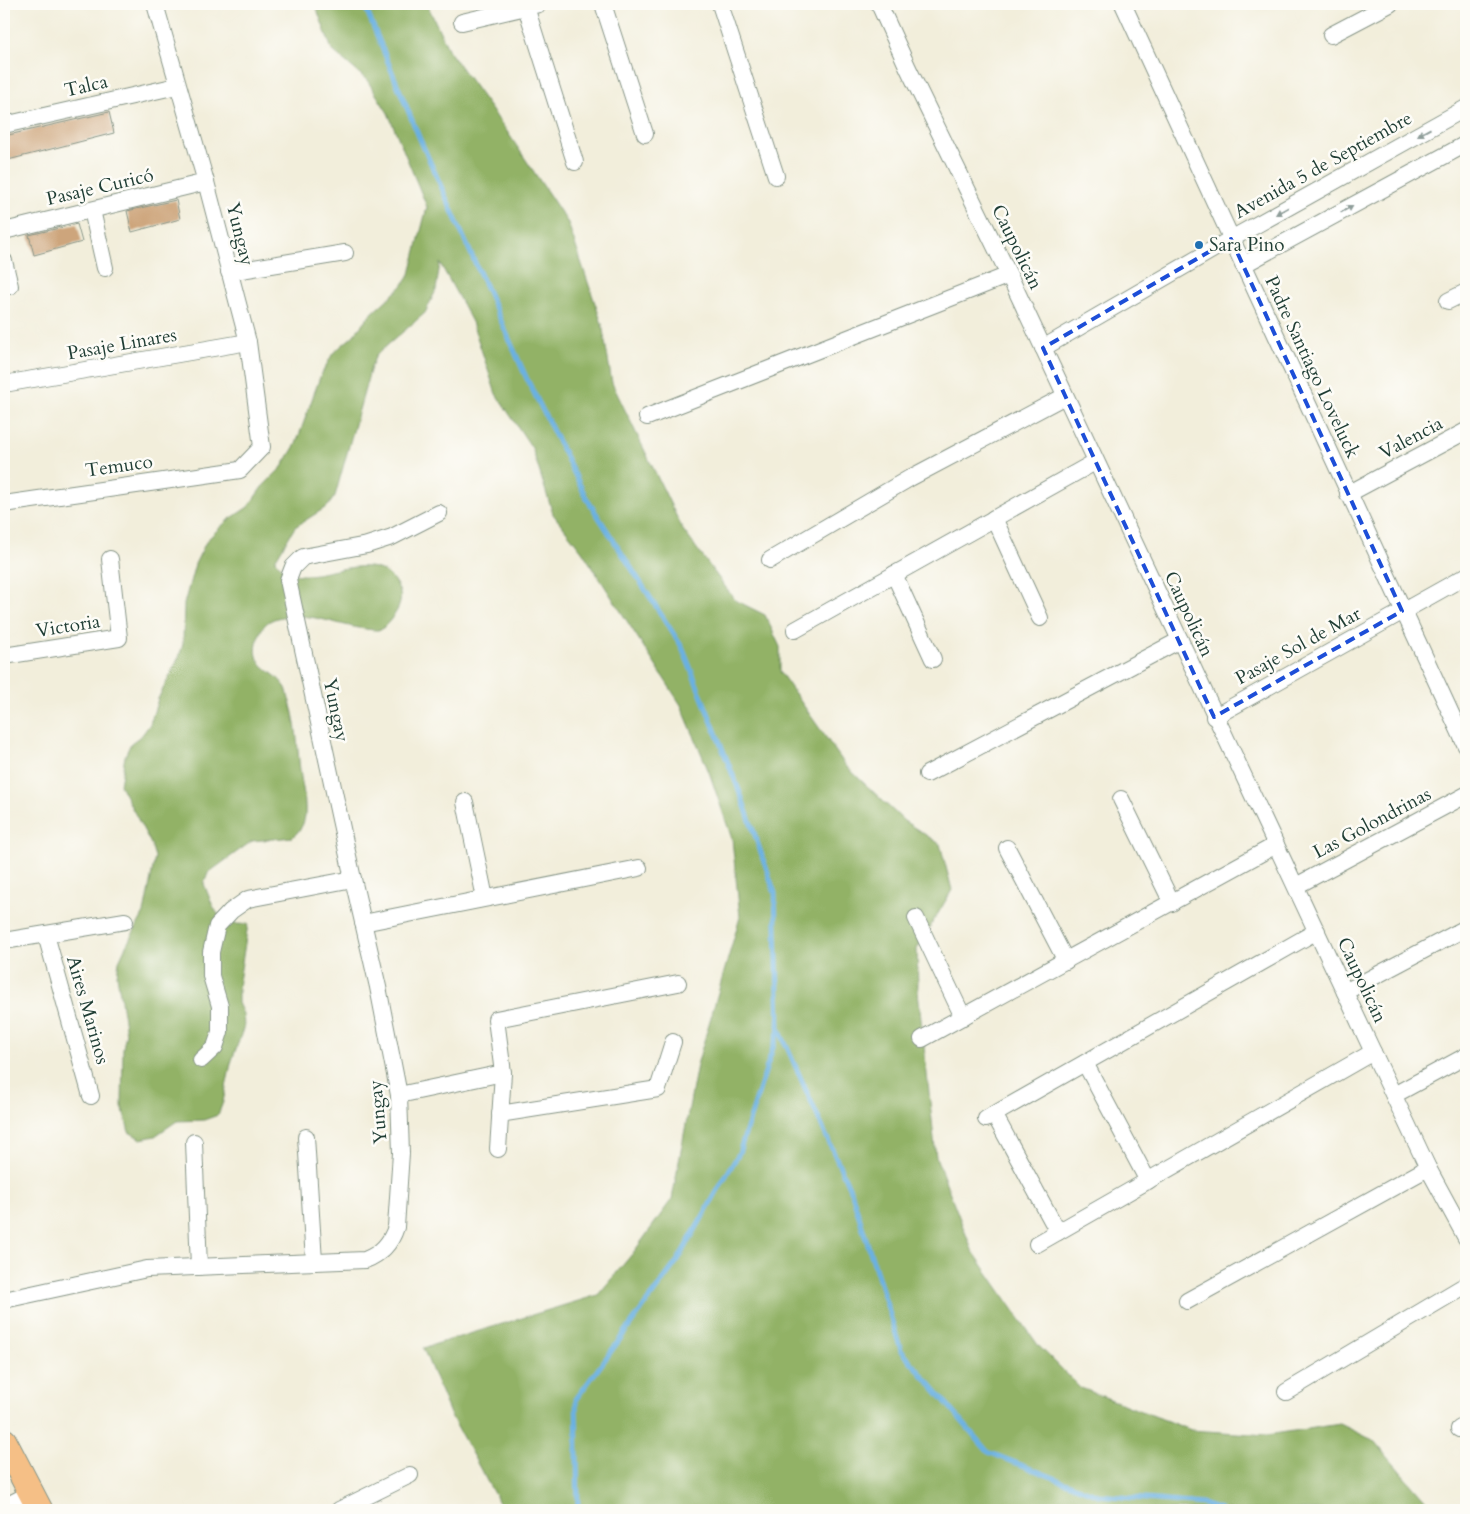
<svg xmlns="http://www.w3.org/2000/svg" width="1470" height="1514" font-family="Cardo,serif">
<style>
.forest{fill:#92b266;stroke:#58784d}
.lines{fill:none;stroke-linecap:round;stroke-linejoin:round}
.stream{stroke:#6ab1e1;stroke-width:5}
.building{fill:#cda57b}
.street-casing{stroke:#889688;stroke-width:18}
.primary-casing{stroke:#889688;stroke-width:27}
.street{stroke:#fff;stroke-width:16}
.primary{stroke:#f5bf86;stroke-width:25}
.oneway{fill:#8f9e9a}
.marked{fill:none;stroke:#1d4ed8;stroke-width:4;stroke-dasharray:10 6;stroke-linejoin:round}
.poi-dot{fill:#1f6fb2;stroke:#fdfcf7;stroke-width:2}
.labels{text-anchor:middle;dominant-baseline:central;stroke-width:5;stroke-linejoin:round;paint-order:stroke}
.street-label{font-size:19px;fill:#1f3d34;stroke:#fdfcf7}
.poi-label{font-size:19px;fill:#1f3d34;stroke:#fdfcf7;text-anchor:start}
</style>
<rect width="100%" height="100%" fill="#fdfcf7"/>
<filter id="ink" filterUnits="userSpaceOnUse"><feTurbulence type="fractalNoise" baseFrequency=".02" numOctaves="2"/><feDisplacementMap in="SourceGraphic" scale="10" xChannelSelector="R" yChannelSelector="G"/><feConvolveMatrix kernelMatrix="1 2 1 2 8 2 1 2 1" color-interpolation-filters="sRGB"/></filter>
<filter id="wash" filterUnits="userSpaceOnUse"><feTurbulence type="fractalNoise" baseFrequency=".0096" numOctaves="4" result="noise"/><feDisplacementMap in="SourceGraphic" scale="20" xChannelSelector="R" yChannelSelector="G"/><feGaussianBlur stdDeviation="1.12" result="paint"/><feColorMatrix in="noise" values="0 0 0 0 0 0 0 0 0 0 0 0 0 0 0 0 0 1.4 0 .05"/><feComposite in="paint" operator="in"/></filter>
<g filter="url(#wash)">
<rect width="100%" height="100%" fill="#f2eedb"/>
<!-- forest -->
<path class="forest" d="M315,4H427L449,51L506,130L568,223L602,324L612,383L683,530L735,600L765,615L780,647V672L846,766L904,821L940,844L952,890L917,949L918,991L936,1157L972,1250L1038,1345L1081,1388L1191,1430L1267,1435L1340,1424L1373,1440L1434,1510H503L450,1414L423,1348L598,1295L633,1253L672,1199L697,1065L740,917L732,839L709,772L681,705L582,551L553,514L532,448L496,394L472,322L440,263L436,290L425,313L376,355L371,367L335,496L328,506L295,527L275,560C283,570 288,574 301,575C329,577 382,547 399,590C405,605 392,619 381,630C347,631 311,609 277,618C267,621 262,626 259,636C248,669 273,667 286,688C288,692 288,698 290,702C298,727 297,751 301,777C303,789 306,802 305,815C304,825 300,830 293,837L252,841L208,873L204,884C214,908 217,927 248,924L238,988V1003L243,1014L244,1026L231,1063L223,1102L218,1115L204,1120L177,1121L155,1136L141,1139L129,1132L122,1106L123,1048L126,1033L117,975L119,961L125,948L144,913L155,857L151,844L120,785L125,756L131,743L142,735L150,724L158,699L179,657L183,644L184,604L195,564L207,540L227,521L248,507L262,487L282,467L296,444L320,377L333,353L353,336L370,315L402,286L410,274L427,207L388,113L367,80L332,50Z"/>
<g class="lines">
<!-- stream -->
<g class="stream">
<path d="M364,4L419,137L526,377L587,499L682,647L742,798L775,893L779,1029L739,1153L678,1260L576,1399L578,1510"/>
<path d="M779,1029L852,1194L901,1350L988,1452L1098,1495L1203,1504L1221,1510"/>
</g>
</g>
<g id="blocks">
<!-- building -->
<g class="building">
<path d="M109,112L114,133L4,161V136Z"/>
<path d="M176,200L180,219L132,232L127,211Z"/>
<path d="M77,224L82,242L34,255L29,235Z"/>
</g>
</g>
</g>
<g filter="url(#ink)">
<use href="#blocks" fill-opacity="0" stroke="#889688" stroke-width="1"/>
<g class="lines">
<defs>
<g id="street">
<path d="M603,4L645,134"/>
<path d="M720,4L776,176"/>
<path d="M879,4L908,68L1009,275L1373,1052L1428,1168L1466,1238"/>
<path d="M1123,4L1466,746"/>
<path d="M526,7L575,162"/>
<path d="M462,22L539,4"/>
<path d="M1331,35L1390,4"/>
<path d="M4,125L177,86"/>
<path d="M92,210L105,268"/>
<path d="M4,231L206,182"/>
<path d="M4,261L10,286"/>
<path d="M1243,265L1466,144"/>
<path d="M229,272L345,253"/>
<path d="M1448,301L1466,292"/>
<path d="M1043,348L1231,239L1466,108"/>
<path d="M4,384L248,342"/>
<path d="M647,417L1009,275"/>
<path d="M1348,494L1466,431"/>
<path d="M4,504L240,470L262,447L248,342L206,182L155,4"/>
<path d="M994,518L1040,618"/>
<path d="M770,560L910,478L1065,396"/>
<path d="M894,574L933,659"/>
<path d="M795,630L1095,462"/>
<path d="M4,656L119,638L110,559"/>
<path d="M1214,717L1466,576"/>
<path d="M927,774L1180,640"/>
<path d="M1121,799L1172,903"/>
<path d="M465,802L485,898"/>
<path d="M1007,848L1066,961"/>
<path d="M1296,886L1466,795"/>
<path d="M916,918L963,1017"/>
<path d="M363,923L639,868"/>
<path d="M46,935L91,1096"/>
<path d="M4,941L125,921"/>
<path d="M1345,992L1466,928"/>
<path d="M922,1039L1276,845"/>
<path d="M201,1060L215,1047L220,1032V1006L211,976V952L217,926L231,911L248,899L353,879"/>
<path d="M1085,1063L1148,1181"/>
<path d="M399,1095L503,1073L496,1019L678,983"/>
<path d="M1394,1095L1466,1056"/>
<path d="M500,1114L658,1089L673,1042"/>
<path d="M994,1114L1058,1232"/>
<path d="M986,1119L1317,931"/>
<path d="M306,1137L314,1261"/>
<path d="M194,1142L199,1267"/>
<path d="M498,1149L503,1073"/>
<path d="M1037,1244L1373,1052"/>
<path d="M4,1300L147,1269L365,1260C381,1254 391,1243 396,1227L401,1153L399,1095L378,987L353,879L288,580L293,567L303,557L367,545L392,537L439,513"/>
<path d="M1187,1301L1428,1168"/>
<path d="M1286,1392L1466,1285"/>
<path d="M1459,1429L1466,1425"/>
<path d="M4,1507L31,1493"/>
<path d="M339,1510L410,1475"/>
</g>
<path id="primary" d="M4,1441L40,1510"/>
</defs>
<!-- street casing -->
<use href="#street" class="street-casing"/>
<!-- primary casing -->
<use href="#primary" class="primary-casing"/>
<!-- street -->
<use href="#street" class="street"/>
<!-- primary -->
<use href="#primary" class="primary"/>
</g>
<!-- one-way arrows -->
<defs><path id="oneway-solid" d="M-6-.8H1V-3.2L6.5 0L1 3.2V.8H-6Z" transform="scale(1.25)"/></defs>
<g class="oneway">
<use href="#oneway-solid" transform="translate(1424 132) rotate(151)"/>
<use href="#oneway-solid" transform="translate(1347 209) rotate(-29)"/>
<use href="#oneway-solid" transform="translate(1282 211) rotate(151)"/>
</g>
</g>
<!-- marked area -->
<path class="marked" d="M1231,239L1402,611L1214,717L1043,348Z"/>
<!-- markers -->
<circle class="poi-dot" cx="1199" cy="245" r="5"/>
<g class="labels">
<!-- street labels -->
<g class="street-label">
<text transform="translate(86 86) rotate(-13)">Talca</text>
<text transform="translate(1323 165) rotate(-29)">Avenida 5 de Septiembre</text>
<text transform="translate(100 187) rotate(-13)">Pasaje Curicó</text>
<text transform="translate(240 234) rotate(76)">Yungay</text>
<text transform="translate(1017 247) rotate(64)">Caupolicán</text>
<text transform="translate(122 344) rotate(-10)">Pasaje Linares</text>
<text transform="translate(1312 367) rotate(65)">Padre Santiago Loveluck</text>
<text transform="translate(1411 438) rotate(-28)">Valencia</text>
<text transform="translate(119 466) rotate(-8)">Temuco</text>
<text transform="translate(1189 614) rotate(65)">Caupolicán</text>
<text transform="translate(68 626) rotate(-9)">Victoria</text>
<text transform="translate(1298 646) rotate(-29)">Pasaje Sol de Mar</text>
<text transform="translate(336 710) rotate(78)">Yungay</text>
<text transform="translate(1372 823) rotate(-28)">Las Golondrinas</text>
<text transform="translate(1362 980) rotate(65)">Caupolicán</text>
<text transform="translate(88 1010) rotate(74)">Aires Marinos</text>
<text transform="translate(378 1112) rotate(-95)">Yungay</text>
</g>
<!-- poi labels -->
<g class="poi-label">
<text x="1209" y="245">Sara Pino</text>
</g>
</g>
<!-- margin -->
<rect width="1470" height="1514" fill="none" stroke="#fdfcf7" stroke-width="20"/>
</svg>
